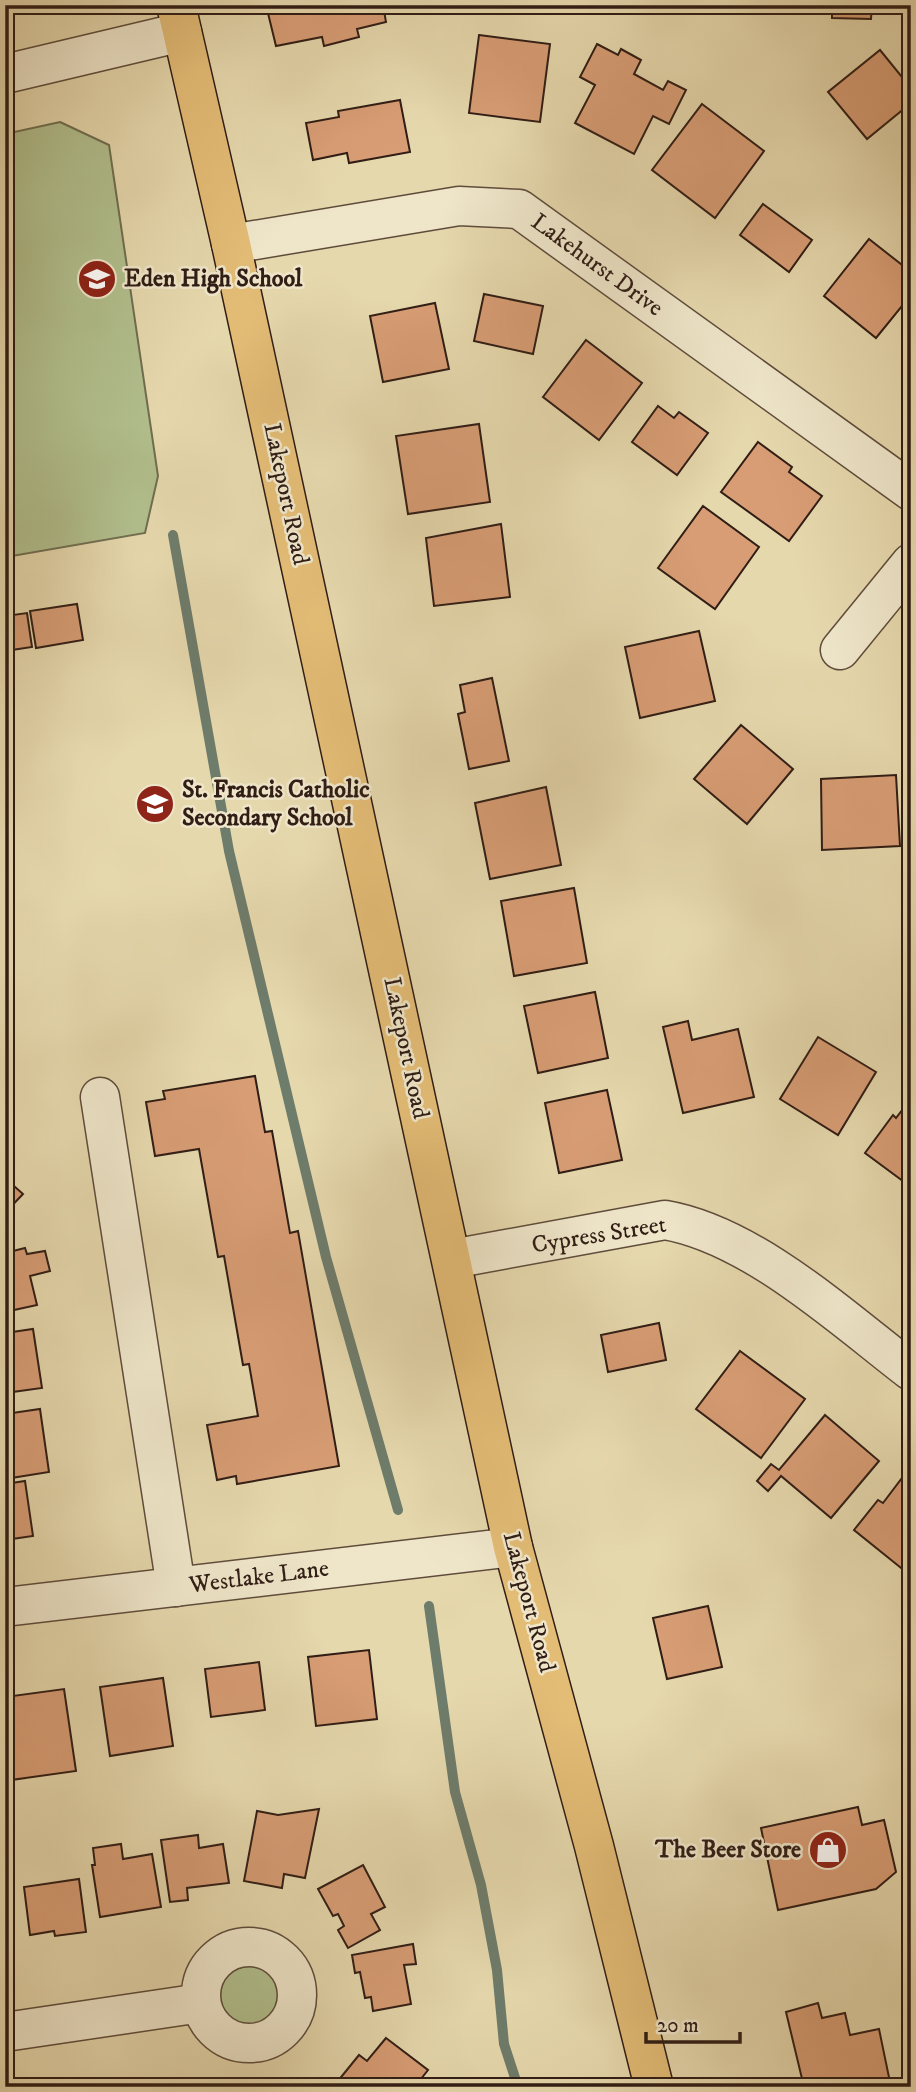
<svg xmlns="http://www.w3.org/2000/svg" width="916" height="2092" font-family="'IM FELL DW Pica',serif">
<style>
.green{fill:#b1bf8d;stroke:#706e51;stroke-width:2}
.lines{fill:none;stroke-linecap:round;stroke-linejoin:round}
.stream{stroke:#6e7c6b;stroke-width:10}
.building{fill:#d89d75;stroke:#301d15;stroke-width:2}
.minor-casing{stroke:#5e4c3b;stroke-width:41}
.major-casing{stroke:#301d15;stroke-width:41}
.minor{stroke:#efe6ca;stroke-width:38}
.major{stroke:#e3bc76;stroke-width:38}
.labels{text-anchor:middle;dominant-baseline:central;stroke-width:5;stroke-linejoin:round;paint-order:stroke}
.street-label{font-size:24px;fill:#301d15;stroke:#efe6ca}
.poi-label{font-size:24px;font-weight:bold;fill:#301d15;stroke:#efe6ca;text-anchor:start}
</style>
<rect width="100%" height="100%" fill="#e6d8ad"/>
<filter id="stains"><feTurbulence type="fractalNoise" baseFrequency=".00286" numOctaves="4"/><feColorMatrix values="0 0 0 0 .2 0 0 0 0 .09 0 0 0 0 .02 0 0 0 .5 -.17"/></filter>
<radialGradient id="worn" r=".72"><stop offset=".6" stop-color="#630" stop-opacity="0"/><stop offset="1" stop-color="#630" stop-opacity=".3"/></radialGradient>
<!-- green -->
<g class="green">
<path d="M60,122L109,145L158,476L145,533L12,556L5,555V134Z"/>
<circle cx="250" cy="1996" r="30"/>
</g>
<g class="lines">
<!-- stream -->
<g class="stream">
<path d="M173,535L229,851L326,1257L398,1510"/>
<path d="M429,1606L455,1792L481,1885L497,1970L504,2044L518,2087"/>
</g>
</g>
<!-- building -->
<g class="building">
<path d="M266,5H383L386,22L357,29L359,37L324,46L322,37L276,46Z"/>
<path d="M832,5H872L871,19L832,18Z"/>
<path d="M479,35L550,44L540,122L469,113Z"/>
<path d="M597,44L618,55L621,49L641,60L634,74L663,90L668,81L686,90L669,124L653,116L634,154L575,123L595,85L580,77Z"/>
<path d="M880,50L911,88V103L867,139L828,92Z"/>
<path d="M400,100L410,152L349,163L347,153L313,160L306,123L339,117L338,111Z"/>
<path d="M702,104L764,151L715,218L652,170Z"/>
<path d="M763,204L812,240L789,272L740,235Z"/>
<path d="M869,239L911,272V295L876,338L824,296Z"/>
<path d="M484,294L543,306L533,354L474,341Z"/>
<path d="M435,303L449,369L383,382L370,316Z"/>
<path d="M586,340L642,383L599,440L543,397Z"/>
<path d="M658,406L674,418L679,412L708,433L677,475L632,442Z"/>
<path d="M479,424L490,502L408,514L396,436Z"/>
<path d="M758,442L792,467L789,472L822,496L789,541L721,492Z"/>
<path d="M703,506L759,547L715,609L658,568Z"/>
<path d="M501,524L510,597L434,606L426,538Z"/>
<path d="M77,604L83,640L36,648L30,611Z"/>
<path d="M27,613L32,647L5,651V616Z"/>
<path d="M699,631L715,701L640,718L625,647Z"/>
<path d="M492,678L509,761L469,769L458,714L465,712L460,685Z"/>
<path d="M741,725L793,769L747,824L694,779Z"/>
<path d="M896,775L900,846L822,850L821,779Z"/>
<path d="M546,787L561,865L490,879L475,803Z"/>
<path d="M574,888L587,963L514,976L501,901Z"/>
<path d="M595,992L608,1058L538,1073L524,1006Z"/>
<path d="M688,1021L692,1040L738,1029L754,1097L683,1113L663,1027Z"/>
<path d="M818,1037L876,1072L838,1135L780,1099Z"/>
<path d="M255,1076L265,1132L272,1131L290,1233L298,1231L339,1466L237,1484L236,1476L217,1480L207,1425L258,1416L249,1364L243,1365L224,1256L218,1257L199,1149L155,1156L146,1102L165,1099L163,1091Z"/>
<path d="M607,1090L622,1160L559,1173L545,1103Z"/>
<path d="M903,1109L911,1115V1187L865,1153L893,1115L896,1118Z"/>
<path d="M5,1178L23,1194L5,1213Z"/>
<path d="M25,1248L27,1254L45,1251L50,1271L30,1276L37,1305L5,1312V1253Z"/>
<path d="M659,1323L666,1360L608,1372L601,1335Z"/>
<path d="M33,1329L42,1388L5,1393V1333Z"/>
<path d="M740,1351L805,1399L761,1458L696,1409Z"/>
<path d="M40,1409L49,1472L5,1479V1414Z"/>
<path d="M825,1415L879,1461L831,1518L781,1476L768,1491L757,1481L771,1464L779,1470Z"/>
<path d="M902,1478L911,1485V1576L854,1530L878,1500L883,1503Z"/>
<path d="M25,1481L33,1536L5,1540V1484Z"/>
<path d="M708,1606L722,1667L667,1679L653,1618Z"/>
<path d="M369,1650L377,1719L316,1726L308,1657Z"/>
<path d="M259,1662L265,1710L211,1717L205,1669Z"/>
<path d="M163,1678L173,1746L110,1756L100,1687Z"/>
<path d="M64,1689L76,1771L11,1780L5,1738V1697Z"/>
<path d="M858,1807L862,1825L884,1820L896,1872L876,1889L778,1910L761,1828Z"/>
<path d="M319,1809L305,1878L284,1874L282,1888L244,1881L257,1811L278,1815Z"/>
<path d="M198,1835L199,1848L223,1844L229,1883L187,1888L188,1900L170,1902L161,1840Z"/>
<path d="M121,1844L123,1859L152,1854L161,1907L100,1917L92,1865H95L93,1848Z"/>
<path d="M363,1865L385,1907L371,1914L380,1930L348,1948L338,1930L344,1926L338,1914L333,1916L318,1889Z"/>
<path d="M79,1879L86,1932L55,1936L54,1931L30,1935L24,1887Z"/>
<path d="M413,1944L416,1964L404,1965L411,2004L373,2011L371,1997L365,1998L360,1972L355,1973L352,1955Z"/>
<path d="M818,2003L822,2018L845,2013L850,2035L879,2029L891,2087H804L786,2012Z"/>
<path d="M386,2038L428,2070L417,2084L421,2087H333L359,2055L367,2061Z"/>
</g>
<g class="lines">
<defs>
<g id="minor">
<path d="M5,74L182,32"/>
<path d="M231,244L459,206L519,209L911,491"/>
<path d="M840,650L911,563"/>
<path d="M100,1097L176,1587"/>
<path d="M452,1259L665,1220C752,1235 842,1318 911,1371"/>
<path d="M5,1607L513,1547"/>
<circle cx="249" cy="1995" r="48"/>
<path d="M5,2032L201,2003"/>
</g>
<path id="major" d="M176,5L231,244L513,1547L594,1846L654,2087"/>
</defs>
<!-- minor casing -->
<use href="#minor" class="minor-casing"/>
<!-- major casing -->
<use href="#major" class="major-casing"/>
<!-- minor -->
<use href="#minor" class="minor"/>
<!-- major -->
<use href="#major" class="major"/>
</g>
<!-- icons -->
<defs>
<symbol id="school-disc" viewBox="-11 -11 22 22"><circle r="9.5" fill="#8f2418" stroke="#efe6ca"/><path d="M0-5L7-2L0 1L-7-2ZM-4 1L0 2.5L4 1V4Q0 6-4 4Z" fill="#fff"/></symbol>
<symbol id="shop-disc" viewBox="-11 -11 22 22"><circle r="9.5" fill="#8f2418" stroke="#efe6ca"/><path d="M-5-2.5h2.3a2.7 3.5 0 0 1 5.4 0H5L5.5 6h-11ZM-1.5-2.5h3a1.5 2.3 0 0 0-3 0Z" fill="#fff"/></symbol>
</defs>
<g fill-rule="evenodd">
<use href="#school-disc" x="75" y="257" width="44" height="44"/>
<use href="#school-disc" x="133" y="782" width="44" height="44"/>
<use href="#shop-disc" x="806" y="1828" width="44" height="44"/>
</g>
<g class="labels">
<!-- street labels -->
<g class="street-label">
<text transform="translate(597 265) rotate(36)">Lakehurst Drive</text>
<text transform="translate(286 494) rotate(78)">Lakeport Road</text>
<text transform="translate(406 1048) rotate(78)">Lakeport Road</text>
<text transform="translate(599 1235) rotate(-9)">Cypress Street</text>
<text transform="translate(259 1577) rotate(-7)">Westlake Lane</text>
<text transform="translate(529 1602) rotate(75)">Lakeport Road</text>
</g>
<!-- poi labels -->
<g class="poi-label">
<text x="124" y="279">Eden High School</text>
<text x="182" y="790">St. Francis Catholic<tspan x="182" dy="28">Secondary School</tspan></text>
<text x="801" y="1850" text-anchor="end">The Beer Store</text>
</g>
</g>
<!-- margin -->
<rect width="916" height="2092" fill="none" stroke="#e6d8ad" stroke-width="28"/>
<rect x="7" y="7" width="902" height="2078" fill="none" stroke="#301d15" stroke-width="3.5"/>
<rect x="14" y="14" width="888" height="2064" fill="none" stroke="#301d15" stroke-width="2"/>
<!-- scale -->
<path d="M646 2032v10h94v-10" fill="none" stroke="#301d15" stroke-width="3.5"/>
<text x="657" y="2032" font-size="21" fill="#301d15" stroke="#efe6ca" stroke-width="5" paint-order="stroke">20 m</text>
<rect width="100%" height="100%" filter="url(#stains)"/>
<rect width="100%" height="100%" fill="url(#worn)"/>
</svg>
